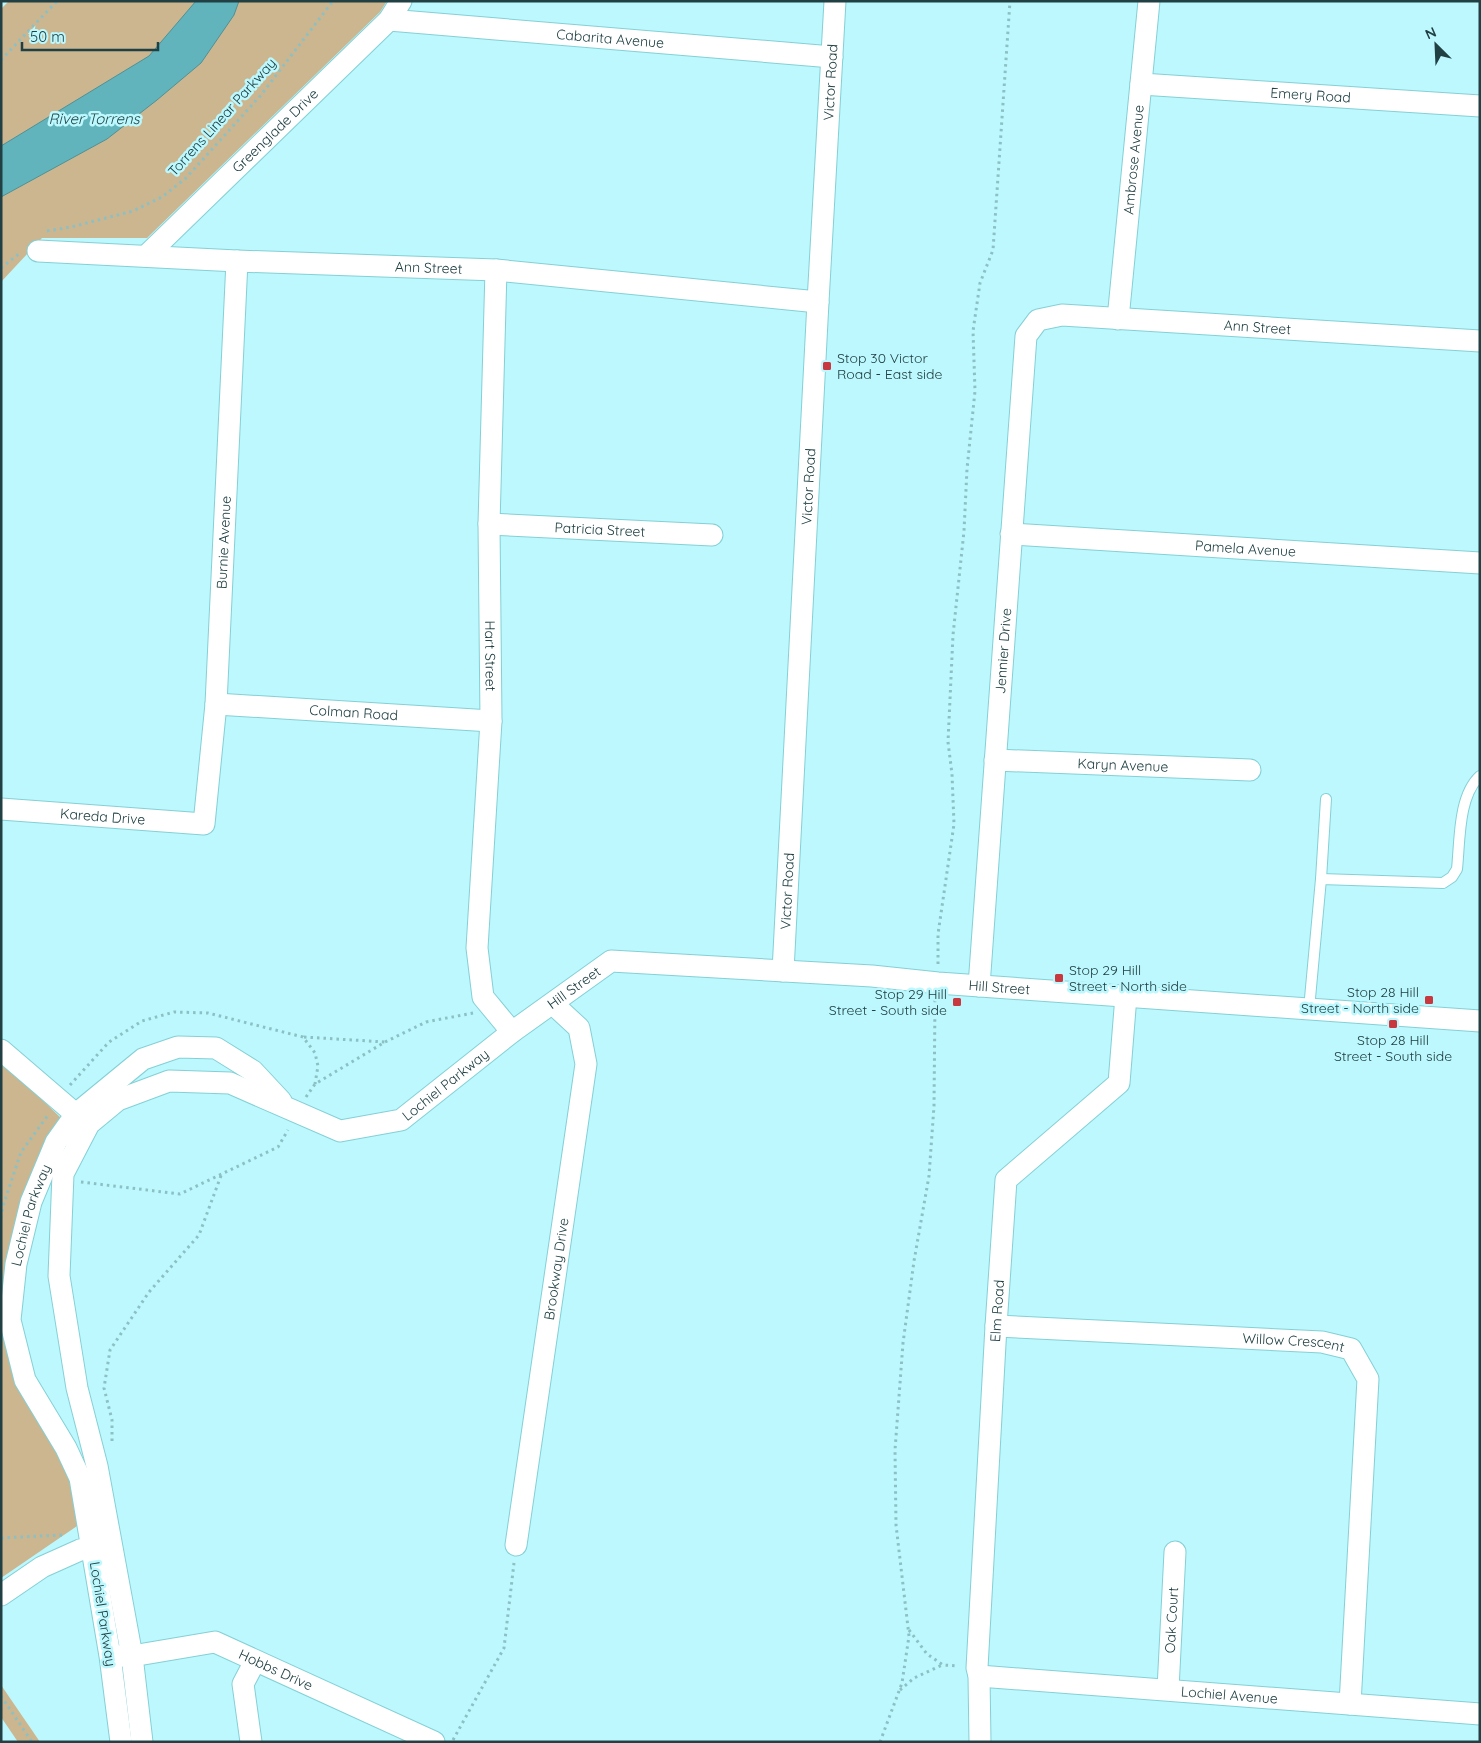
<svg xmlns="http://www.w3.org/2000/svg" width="1481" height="1743" font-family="Quicksand,sans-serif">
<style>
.green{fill:#cbb68f}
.water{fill:#61b4bb;stroke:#4e9197}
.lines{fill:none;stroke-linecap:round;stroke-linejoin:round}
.service-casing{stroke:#84d0d6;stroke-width:12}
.minor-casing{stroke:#84d0d6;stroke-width:23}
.path{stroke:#8cc0c4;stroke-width:3;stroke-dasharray:2.5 4;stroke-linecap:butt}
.service{stroke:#fff;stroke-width:10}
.minor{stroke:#fff;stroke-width:21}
.poi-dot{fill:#c8383f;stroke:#bcf8fd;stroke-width:2}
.labels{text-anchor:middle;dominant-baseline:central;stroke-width:5;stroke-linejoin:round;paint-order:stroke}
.street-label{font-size:14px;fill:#204043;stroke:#bcf8fd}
.poi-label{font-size:14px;fill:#204043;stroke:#bcf8fd;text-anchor:start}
.water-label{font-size:15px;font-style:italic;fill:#22494c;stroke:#bcf8fd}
</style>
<rect width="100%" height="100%" fill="#bcf8fd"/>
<!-- green -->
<g class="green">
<path d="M9,1H387L380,12L147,238H42L1,282V9Z"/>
<path d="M1,1060L64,1121L34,1167L11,1253L6,1332L78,1491L80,1524L1,1578Z"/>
<path d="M1,1685L40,1742H18L1,1717Z"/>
</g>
<!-- water -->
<path class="water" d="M196,1H239L234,15L201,63L157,100L107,139L1,197V146L149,56Z"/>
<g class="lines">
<defs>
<g id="service">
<path d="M1321,879L1326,799"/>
<path d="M1309,1009L1321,879L1443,883L1452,877L1457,869C1460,841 1458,796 1480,776"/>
</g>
<g id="minor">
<path id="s1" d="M389,20L832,57"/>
<path id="s2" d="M1141,84L1480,106"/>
<path id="s3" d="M38,251L237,261L496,270L818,302"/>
<path id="s4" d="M146,256L389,20L401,1"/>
<path id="s5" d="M496,270L489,524L491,721L477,948L483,997L512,1032"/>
<path id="s6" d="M1118,319L1149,1"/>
<path id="s7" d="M489,524L712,535"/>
<path id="s8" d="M1011,534L1480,563"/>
<path id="s9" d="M216,704L491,721"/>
<path id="s10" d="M995,760L1250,770"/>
<path id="s11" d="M1,809L204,824L216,704L237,261"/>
<path id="s12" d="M783,971L818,302L835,1"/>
<path id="s13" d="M979,986L1026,336L1038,320L1062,315L1480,341"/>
<path d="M1,1050L86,1123"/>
<path id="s14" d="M996,1326L1322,1342L1351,1349L1368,1379L1350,1704"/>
<path id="s15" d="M516,1545L586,1064L579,1028L553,1004"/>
<path d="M1,1595L42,1567L80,1550L93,1548L105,1543"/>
<path id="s16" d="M117,1656H132L215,1642L434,1742"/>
<path id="s17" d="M979,1676L1480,1714"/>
<path id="s18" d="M1168,1689L1175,1552"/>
<path id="s19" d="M121,1742L110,1656L80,1478L66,1448L25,1380L10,1320L16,1264L31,1202L56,1142L76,1114L143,1059L178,1047L216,1048L253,1071L281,1101"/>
<path id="s20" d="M142,1742L132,1656L97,1466L77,1388L59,1276L63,1174L89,1124L118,1100L169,1081L230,1083L340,1131L401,1120L512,1032L611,961L872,976L938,983L1480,1021"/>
<path d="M251,1742L243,1684L255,1661"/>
<path id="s21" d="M980,1742L979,1676L977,1668L996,1326L1006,1180L1119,1083L1126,996"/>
</g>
</defs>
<!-- service casing -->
<use href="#service" class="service-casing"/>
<!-- minor casing -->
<use href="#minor" class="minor-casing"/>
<!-- path -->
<g class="path">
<path d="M1,60L57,1"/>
<path d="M47,231L71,227L133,211L162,197L186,178L261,95L333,1"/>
<path d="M1,268L20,253"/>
<path d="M938,964V934L954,824L952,774L948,742L953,635L964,531L967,469L975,391L973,331L980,283L993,250L1010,1"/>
<path d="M304,1037L385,1042"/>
<path d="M70,1085L109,1042L142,1021L174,1012L208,1013L303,1037L315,1053L318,1066L315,1084"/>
<path d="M306,1097L315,1084L385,1042L426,1022L473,1013"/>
<path d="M81,1182L180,1194L278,1147L288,1130"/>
<path d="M1,1218L3,1206L21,1152L48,1115"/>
<path d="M112,1441V1420L104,1388L110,1350L149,1292L199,1235L222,1173"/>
<path d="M1,1538L63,1535"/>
<path d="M909,1630L927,1654L943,1665L958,1666"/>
<path d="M900,1690L914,1678L942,1665"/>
<path d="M1,1696L32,1742"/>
<path d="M453,1740L504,1648L514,1563"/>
<path d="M880,1742L902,1683L909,1636L896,1525L895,1450L903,1343L914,1261L929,1176L934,1106L935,1000"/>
</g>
<!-- service -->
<use href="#service" class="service"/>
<!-- minor -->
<use href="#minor" class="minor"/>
</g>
<!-- markers -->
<g class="poi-dot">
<rect x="822" y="361" width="10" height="10" rx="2.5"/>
<rect x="1054" y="973" width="10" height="10" rx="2.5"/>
<rect x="1424" y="995" width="10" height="10" rx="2.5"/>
<rect x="952" y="997" width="10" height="10" rx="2.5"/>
<rect x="1388" y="1019" width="10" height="10" rx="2.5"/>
</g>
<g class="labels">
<!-- street labels -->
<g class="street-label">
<text stroke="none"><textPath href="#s1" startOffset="222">Cabarita Avenue</textPath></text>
<text stroke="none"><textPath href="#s12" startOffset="890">Victor Road</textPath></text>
<text stroke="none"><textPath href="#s2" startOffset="170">Emery Road</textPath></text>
<text transform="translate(222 117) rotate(-48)">Torrens Linear Parkway</text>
<text stroke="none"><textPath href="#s4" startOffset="180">Greenglade Drive</textPath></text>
<text stroke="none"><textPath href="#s6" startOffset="160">Ambrose Avenue</textPath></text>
<text stroke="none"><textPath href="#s3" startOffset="391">Ann Street</textPath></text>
<text stroke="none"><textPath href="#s13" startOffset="892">Ann Street</textPath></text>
<text stroke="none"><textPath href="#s12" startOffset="485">Victor Road</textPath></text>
<text stroke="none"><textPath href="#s7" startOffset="111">Patricia Street</textPath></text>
<text stroke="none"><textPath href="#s11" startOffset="486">Burnie Avenue</textPath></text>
<text stroke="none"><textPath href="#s8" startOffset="235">Pamela Avenue</textPath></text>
<text stroke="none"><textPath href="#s13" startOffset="336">Jennier Drive</textPath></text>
<text stroke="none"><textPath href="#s5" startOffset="386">Hart Street</textPath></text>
<text stroke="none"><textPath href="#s9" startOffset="138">Colman Road</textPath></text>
<text stroke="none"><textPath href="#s10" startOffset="128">Karyn Avenue</textPath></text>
<text stroke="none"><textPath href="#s11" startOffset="102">Kareda Drive</textPath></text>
<text stroke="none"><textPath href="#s12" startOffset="80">Victor Road</textPath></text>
<text stroke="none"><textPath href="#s20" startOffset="1620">Hill Street</textPath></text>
<text stroke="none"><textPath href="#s20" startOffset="1185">Hill Street</textPath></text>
<text stroke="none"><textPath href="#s20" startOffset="1024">Lochiel Parkway</textPath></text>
<text stroke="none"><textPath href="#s19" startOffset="549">Lochiel Parkway</textPath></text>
<text stroke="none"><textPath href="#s15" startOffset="279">Brookway Drive</textPath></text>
<text stroke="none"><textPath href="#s21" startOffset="432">Elm Road</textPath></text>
<text stroke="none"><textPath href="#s14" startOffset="298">Willow Crescent</textPath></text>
<text transform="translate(103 1614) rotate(81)">Lochiel Parkway</text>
<text stroke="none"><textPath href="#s18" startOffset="69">Oak Court</textPath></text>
<text stroke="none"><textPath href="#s16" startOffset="166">Hobbs Drive</textPath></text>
<text stroke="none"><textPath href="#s17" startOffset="251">Lochiel Avenue</textPath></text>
</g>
<!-- poi labels -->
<g class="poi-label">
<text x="837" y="358">Stop 30 Victor<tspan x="837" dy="16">Road - East side</tspan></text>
<text x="1069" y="970">Stop 29 Hill<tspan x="1069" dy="16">Street - North side</tspan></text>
<text x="1419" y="992" text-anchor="end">Stop 28 Hill<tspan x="1419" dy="16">Street - North side</tspan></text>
<text x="947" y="994" text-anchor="end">Stop 29 Hill<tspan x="947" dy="16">Street - South side</tspan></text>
<text x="1393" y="1040" text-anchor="middle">Stop 28 Hill<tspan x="1393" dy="16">Street - South side</tspan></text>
</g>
<!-- water labels -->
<g class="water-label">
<text x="94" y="118">River Torrens</text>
</g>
</g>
<!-- border -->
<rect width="1481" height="1743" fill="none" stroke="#204043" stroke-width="5"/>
<!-- north arrow -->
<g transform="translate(1436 45) rotate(336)" stroke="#bcf8fd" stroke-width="4" paint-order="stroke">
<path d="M0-4L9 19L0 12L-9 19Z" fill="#204043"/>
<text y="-8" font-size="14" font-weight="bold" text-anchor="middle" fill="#204043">N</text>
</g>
<!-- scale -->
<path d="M22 42v8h136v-8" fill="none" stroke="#204043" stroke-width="2.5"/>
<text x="30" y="42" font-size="15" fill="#204043" stroke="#bcf8fd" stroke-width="4" paint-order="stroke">50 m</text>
</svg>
